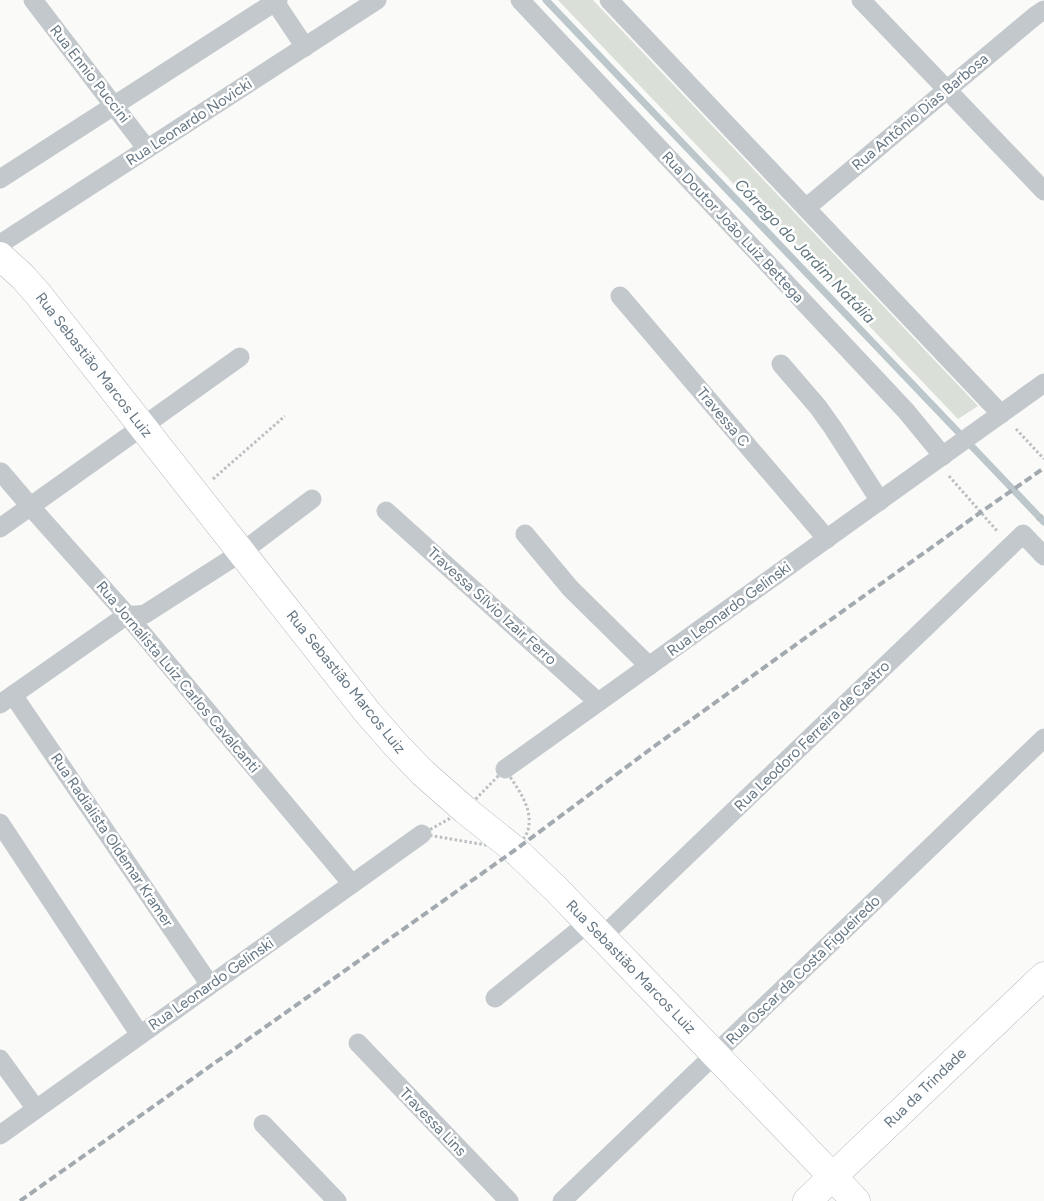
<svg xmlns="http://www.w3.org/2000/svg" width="1044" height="1201" font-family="Figtree,sans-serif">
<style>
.green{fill:#dadfd7}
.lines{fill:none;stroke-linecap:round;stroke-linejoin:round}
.stream{stroke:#bbc7cb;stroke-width:7}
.secondary-casing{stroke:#b3babf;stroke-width:29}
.path{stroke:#bbbfc2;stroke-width:3;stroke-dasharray:2.5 2.5;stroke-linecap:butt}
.minor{stroke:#c3c8cc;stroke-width:19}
.secondary{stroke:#fff;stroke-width:28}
.rail{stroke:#a2aab0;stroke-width:4;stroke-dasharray:8 4;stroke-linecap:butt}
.labels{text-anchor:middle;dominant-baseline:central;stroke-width:5;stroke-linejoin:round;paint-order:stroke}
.street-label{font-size:15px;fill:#657683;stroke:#fff}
.water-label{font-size:16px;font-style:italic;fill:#60757c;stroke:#fff}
</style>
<rect width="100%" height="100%" fill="#fafaf8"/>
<!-- green -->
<path class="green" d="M558,0H593L978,406L958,419Z"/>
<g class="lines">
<!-- stream -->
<path class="stream" d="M546,0L1044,522"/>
<defs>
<g id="secondary">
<path d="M0,256L23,277L38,294L368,713L397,746L423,773L465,810L515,850L556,889L856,1201"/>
<path d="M807,1201L1044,976"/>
</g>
</defs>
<!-- secondary casing -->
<use href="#secondary" class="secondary-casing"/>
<!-- path -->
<g class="path">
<path d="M1016,429L1044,459"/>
<path d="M949,476L998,532"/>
<path d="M213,479L285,416"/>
<path d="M1037,520L1044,514"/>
<path d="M505,769C516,787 534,807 528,830C526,837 519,844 515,850L422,834L465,810Z"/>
</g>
<!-- minor -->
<g class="minor">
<path d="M33,0L147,149"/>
<path d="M520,0L906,411L943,456"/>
<path d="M609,0L1001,414"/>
<path d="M861,0L1044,191"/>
<path d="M275,2L305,47"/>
<path d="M0,179L278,0"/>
<path d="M806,208L1035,16L1044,10"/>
<path d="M0,244L377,0"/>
<path d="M620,296L827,539"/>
<path d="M781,364L818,407L833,428L880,501"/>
<path d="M1,472L30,506L127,615L352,884"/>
<path d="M386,511L598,702"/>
<path d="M0,528L240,357"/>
<path d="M525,534L570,588L649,666"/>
<path d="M13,695L210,985"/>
<path d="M0,704L127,615H138L145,614L242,552L312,499"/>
<path d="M505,769L1044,383"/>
<path d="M0,823L140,1035"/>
<path d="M602,937L1023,534L1044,556"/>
<path d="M495,998L588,923"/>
<path d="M358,1043L509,1201"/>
<path d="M0,1059L36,1109"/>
<path d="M263,1124L337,1201"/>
<path d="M0,1135L422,834"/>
<path d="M562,1201L1044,738"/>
</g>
<!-- secondary -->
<use href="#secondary" class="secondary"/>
<!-- rail -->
<path class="rail" d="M20,1201L515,850L656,745L981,512L1044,468"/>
</g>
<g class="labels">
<!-- street labels -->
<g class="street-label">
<text transform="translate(90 74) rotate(52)">Rua Ennio Puccini</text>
<text transform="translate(920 112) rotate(-40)">Rua Antônio Dias Barbosa</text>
<text transform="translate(189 122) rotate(-33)">Rua Leonardo Novicki</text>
<text transform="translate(733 227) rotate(47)">Rua Doutor João Luiz Bettega</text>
<text transform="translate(94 365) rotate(52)">Rua Sebastião Marcos Luiz</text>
<text transform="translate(723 417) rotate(50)">Travessa C</text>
<text transform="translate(492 606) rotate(42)">Travessa Sílvio Izair Ferro</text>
<text transform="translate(729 609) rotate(-36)">Rua Leonardo Gelinski</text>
<text transform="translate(178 677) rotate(50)">Rua Jornalista Luiz Carlos Cavalcanti</text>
<text transform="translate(346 682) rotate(51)">Rua Sebastião Marcos Luiz</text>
<text transform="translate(812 736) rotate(-44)">Rua Leodoro Ferreira de Castro</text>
<text transform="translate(112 840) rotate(56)">Rua Radialista Oldemar Kramer</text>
<text transform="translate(631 967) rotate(46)">Rua Sebastião Marcos Luiz</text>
<text transform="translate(803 970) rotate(-44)">Rua Oscar da Costa Figueiredo</text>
<text transform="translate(211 984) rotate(-35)">Rua Leonardo Gelinski</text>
<text transform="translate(925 1088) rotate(-44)">Rua da Trindade</text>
<text transform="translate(433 1122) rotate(46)">Travessa Lins</text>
</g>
<!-- water labels -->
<g class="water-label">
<text transform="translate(805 251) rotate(46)">Córrego do Jardim Natália</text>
</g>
</g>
</svg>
